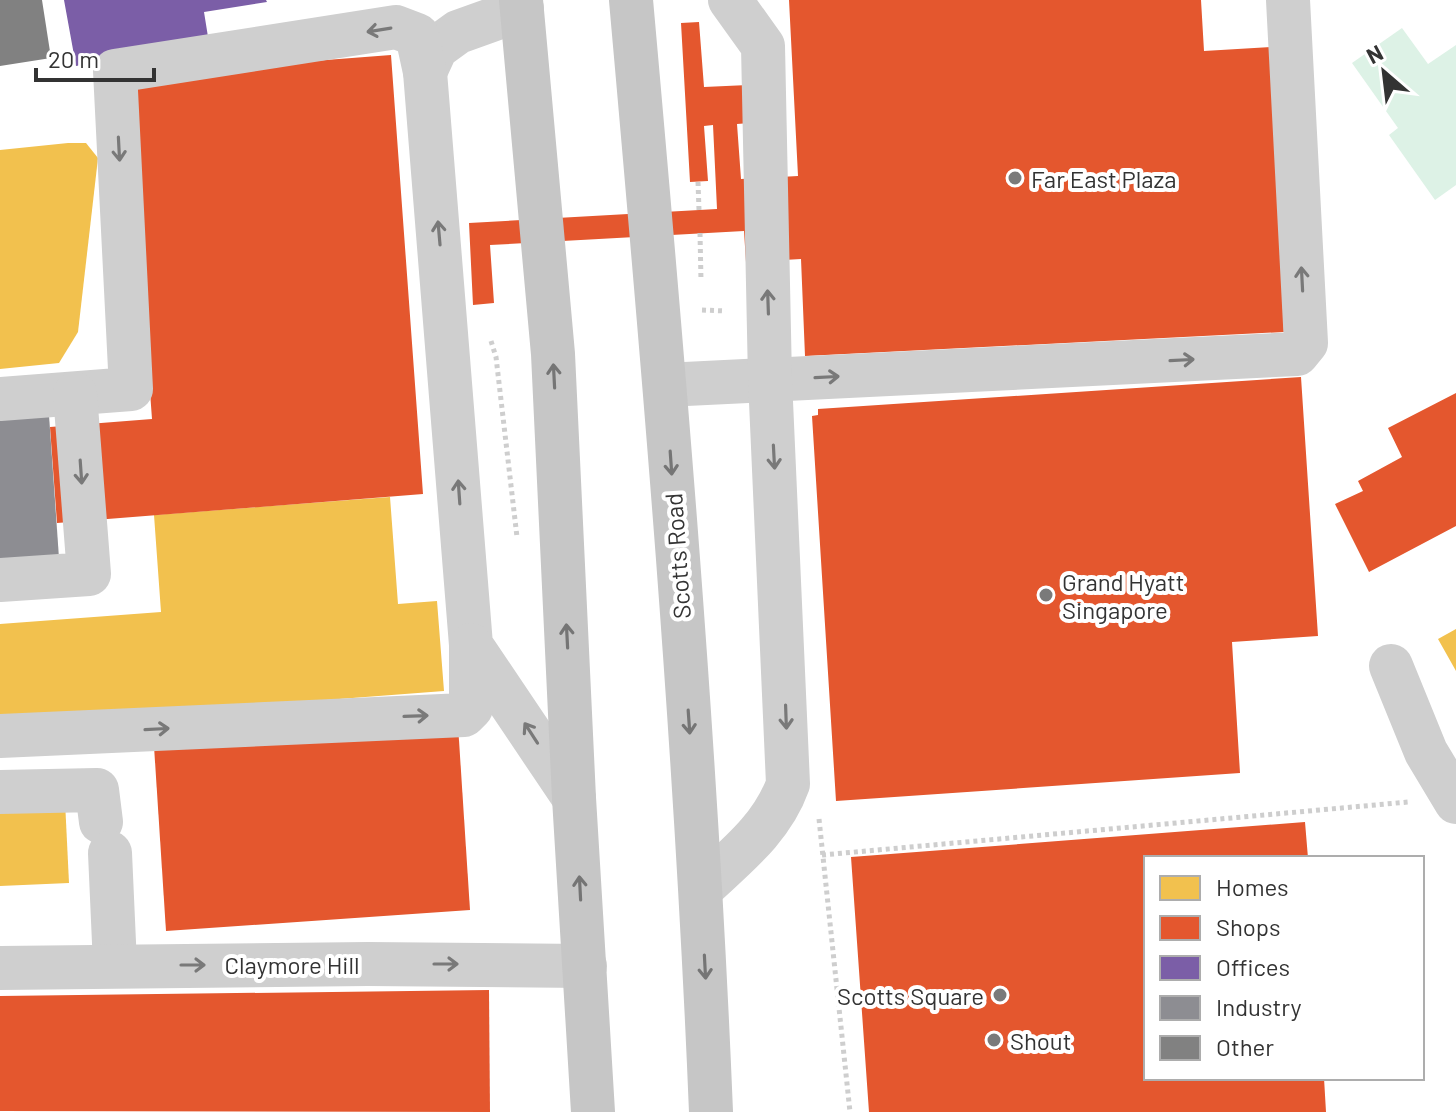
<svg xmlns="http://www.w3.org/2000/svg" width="1456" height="1112" font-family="Barlow,sans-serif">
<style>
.water{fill:#ddf2e6}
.homes{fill:#f2c14e}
.shops{fill:#e4572e}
.offices{fill:#7b5ea7}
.industry{fill:#8d8d92}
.building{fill:#818181}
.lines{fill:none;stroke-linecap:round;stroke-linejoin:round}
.path{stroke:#cecece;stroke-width:5;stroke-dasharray:4 4;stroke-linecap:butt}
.minor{stroke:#cfcfcf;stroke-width:44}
.major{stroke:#c6c6c6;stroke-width:44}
.oneway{stroke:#797979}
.oneway2{stroke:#757575}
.poi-dot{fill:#7a7a7a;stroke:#fff;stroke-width:3}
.labels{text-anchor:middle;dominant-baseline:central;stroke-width:8;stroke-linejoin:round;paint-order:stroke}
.poi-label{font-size:24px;fill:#333;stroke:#fff;text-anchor:start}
.street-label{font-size:24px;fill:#333;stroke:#fff}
</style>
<rect width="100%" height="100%" fill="#fff"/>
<!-- water -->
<path class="water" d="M1402,28L1428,64L1456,45V185L1435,200L1389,135L1398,128L1352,63Z"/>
<!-- homes -->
<g class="homes">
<path d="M68,143H86L98,158L78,332L59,363L0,369V150Z"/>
<path d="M390,497L398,604L437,601L444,691L0,725V624L161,612L154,515Z"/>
<path d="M1456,629V671L1438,639Z"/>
<path d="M65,801L69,883L0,886V804Z"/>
</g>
<!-- shops -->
<g class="shops">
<path d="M789,0H1201L1204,51L1271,47L1284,332L805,356L801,259L746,262L744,231L490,245L494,303L473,305L469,223L717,209L713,125L704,126L708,181L690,182L681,23L699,22L704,87L748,85L750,123L737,124L741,179L798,176Z"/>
<path d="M391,55L423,494L57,523L50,427L152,419L127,75Z"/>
<path d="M1301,377L1318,636L1232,642L1240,773L836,801L812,416L818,415V409Z"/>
<path d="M1456,393V526L1369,572L1335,504L1363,491L1358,481L1402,457L1388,428Z"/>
<path d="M458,725L470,910L166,931L154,746Z"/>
<path d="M1305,822L1308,858H1146V1078H1324L1326,1112H869L851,857Z"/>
<path d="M489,990L490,1112L0,1111V996Z"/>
</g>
<!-- offices -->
<path class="offices" d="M64,0H266L267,2L204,12L209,43L76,66Z"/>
<!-- industry -->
<path class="industry" d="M48,401L59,558L0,562V405Z"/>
<!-- building -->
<path class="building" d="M0,0H42L51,58L0,66Z"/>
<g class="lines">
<!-- path -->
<g class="path">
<path d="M698,182L699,210"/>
<path d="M700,233L701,280"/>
<path d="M702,310L726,311"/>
<path d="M491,341L496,357L517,537"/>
<path d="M819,819L850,1112"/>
<path d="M822,855L1408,802"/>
</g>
<!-- minor -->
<g class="minor">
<path d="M425,72L436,48L458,32L522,9"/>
<path d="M665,385L1297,354L1306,343L1288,0"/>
<path d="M0,399L131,389L115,71L396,27L417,35L425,72L471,645L574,798"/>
<path d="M0,580L89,574L75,394"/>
<path d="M1391,666L1426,752L1456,802"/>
<path d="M0,736L464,715L471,708V645"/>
<path d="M0,792L97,790L101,822"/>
<path d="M110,853L115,965"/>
<path d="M701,889C735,857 772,829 788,784L770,379L763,46L730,0"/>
<path d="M0,968L368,964L585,966"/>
</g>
<!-- major -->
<g class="major">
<path d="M521,0L553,354L574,798L593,1112"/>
<path d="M631,0C664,370 696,741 711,1112"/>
</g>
</g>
<!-- one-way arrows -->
<defs><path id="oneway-shaft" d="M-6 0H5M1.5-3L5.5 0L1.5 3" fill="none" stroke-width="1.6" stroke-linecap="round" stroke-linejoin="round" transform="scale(2)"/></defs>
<g class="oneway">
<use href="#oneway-shaft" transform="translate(379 30) rotate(171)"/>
<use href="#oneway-shaft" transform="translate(119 149) rotate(87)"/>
<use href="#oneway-shaft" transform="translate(439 233) rotate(-95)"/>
<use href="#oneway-shaft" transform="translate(1302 279) rotate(-93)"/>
<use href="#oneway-shaft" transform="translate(768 302) rotate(-92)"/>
<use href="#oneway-shaft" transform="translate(1182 360) rotate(-3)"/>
<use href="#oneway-shaft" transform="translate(827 377) rotate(-3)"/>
<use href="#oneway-shaft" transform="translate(774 457) rotate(87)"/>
<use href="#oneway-shaft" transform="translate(81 472) rotate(86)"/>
<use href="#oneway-shaft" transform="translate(459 492) rotate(-94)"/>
<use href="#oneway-shaft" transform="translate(416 716) rotate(-2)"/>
<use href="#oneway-shaft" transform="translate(786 717) rotate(88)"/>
<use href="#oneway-shaft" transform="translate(157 729) rotate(-3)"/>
<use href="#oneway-shaft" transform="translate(531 733) rotate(-123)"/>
<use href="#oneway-shaft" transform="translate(446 964)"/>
<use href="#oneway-shaft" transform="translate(193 965)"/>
</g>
<g class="oneway2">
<use href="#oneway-shaft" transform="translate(554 376) rotate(-93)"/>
<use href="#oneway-shaft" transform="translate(671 463) rotate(86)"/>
<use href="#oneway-shaft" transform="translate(567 636) rotate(-93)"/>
<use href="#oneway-shaft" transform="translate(689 722) rotate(86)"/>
<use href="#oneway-shaft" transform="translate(580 888) rotate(-93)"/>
<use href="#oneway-shaft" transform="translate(705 967) rotate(87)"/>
</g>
<!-- markers -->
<g class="poi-dot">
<circle cx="1015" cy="178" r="8"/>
<circle cx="1046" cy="595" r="8"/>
<circle cx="1000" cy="995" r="8"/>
<circle cx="994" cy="1040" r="8"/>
</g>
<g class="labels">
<!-- poi labels -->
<g class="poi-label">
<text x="1031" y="178">Far East Plaza</text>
<text x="1062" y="581">Grand Hyatt<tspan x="1062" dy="28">Singapore</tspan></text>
<text x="984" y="995" text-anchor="end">Scotts Square</text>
<text x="1010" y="1040">Shout</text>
</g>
<!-- street labels -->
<g class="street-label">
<text transform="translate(677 556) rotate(-94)">Scotts Road</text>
<text x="292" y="964">Claymore Hill</text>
</g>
</g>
<!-- legend -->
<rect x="1144" y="856" width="280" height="224" fill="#ffffff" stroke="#adadad" stroke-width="2"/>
<rect x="1160" y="876" width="40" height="24" fill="#f2c14e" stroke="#adadad" stroke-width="2"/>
<text x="1216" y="896" font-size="24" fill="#333333">Homes</text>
<rect x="1160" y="916" width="40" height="24" fill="#e4572e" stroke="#adadad" stroke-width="2"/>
<text x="1216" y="936" font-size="24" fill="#333333">Shops</text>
<rect x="1160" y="956" width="40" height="24" fill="#7b5ea7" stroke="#adadad" stroke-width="2"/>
<text x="1216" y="976" font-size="24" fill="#333333">Offices</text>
<rect x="1160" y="996" width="40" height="24" fill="#8d8d92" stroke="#adadad" stroke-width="2"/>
<text x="1216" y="1016" font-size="24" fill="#333333">Industry</text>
<rect x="1160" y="1036" width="40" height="24" fill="#818181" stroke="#adadad" stroke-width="2"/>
<text x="1216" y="1056" font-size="24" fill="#333333">Other</text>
<!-- north arrow -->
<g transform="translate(1384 72) rotate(332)" stroke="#ffffff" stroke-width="6" paint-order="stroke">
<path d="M0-6L14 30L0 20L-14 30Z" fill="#333333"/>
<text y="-12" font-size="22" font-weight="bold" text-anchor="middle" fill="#333333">N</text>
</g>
<!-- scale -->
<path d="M36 68v12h118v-12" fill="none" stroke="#333333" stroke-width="4"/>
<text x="48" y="68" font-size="24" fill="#333333" stroke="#ffffff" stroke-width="6" paint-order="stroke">20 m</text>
</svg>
